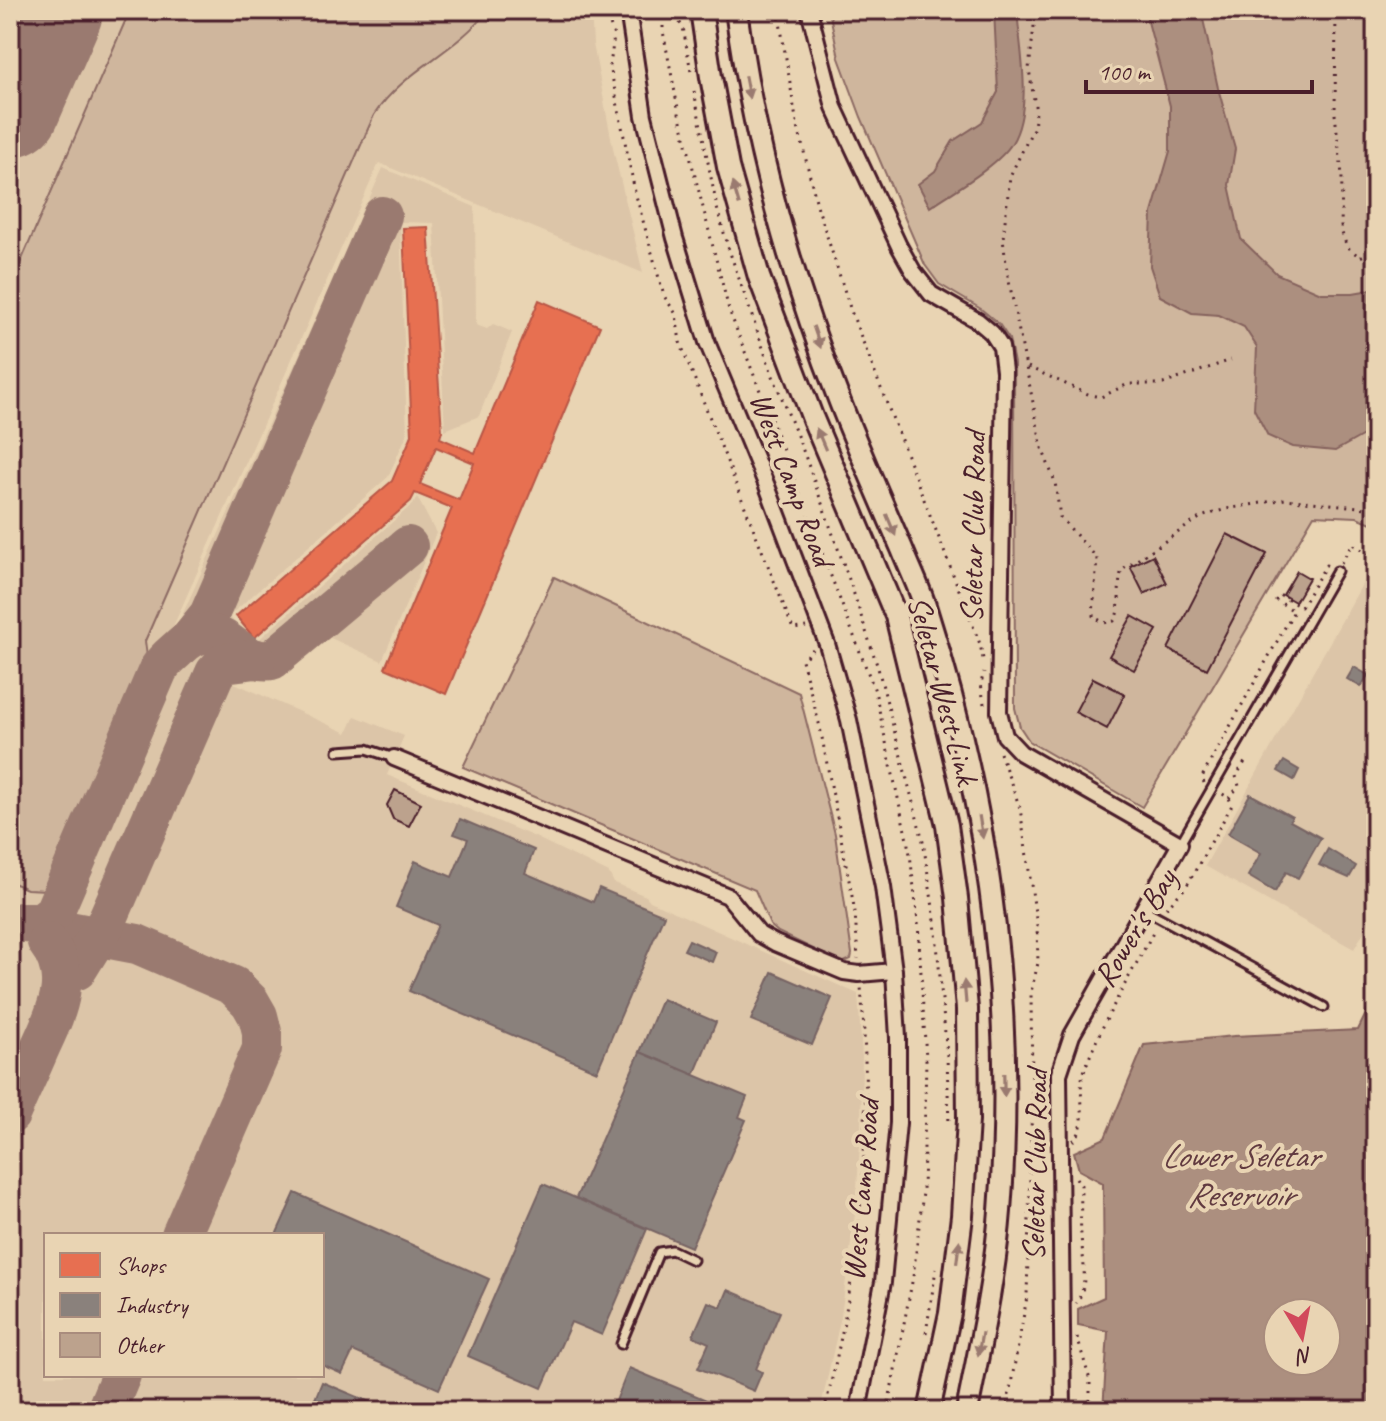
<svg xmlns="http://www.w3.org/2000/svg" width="1386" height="1421" font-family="Caveat,sans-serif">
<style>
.built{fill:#dcc5a8;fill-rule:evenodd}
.green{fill:#cfb69d;stroke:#8c6a64;stroke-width:2}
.water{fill:#ac8f7f;stroke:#85625d;stroke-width:2;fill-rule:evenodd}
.shops{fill:#e76f51;stroke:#b85746;stroke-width:2;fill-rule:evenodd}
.industry{fill:#8a817c;stroke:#776464;stroke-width:2}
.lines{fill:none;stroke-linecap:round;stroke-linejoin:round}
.taxiway{stroke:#9a7a6f;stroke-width:40}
.runway{stroke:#9a7a6f;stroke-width:102}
.building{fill:#bca28d;stroke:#4a1f2b;stroke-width:2}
.lane-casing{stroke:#4a1f2b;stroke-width:13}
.street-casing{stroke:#4a1f2b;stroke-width:20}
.secondary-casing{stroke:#4a1f2b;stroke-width:26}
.path{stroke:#4a1f2b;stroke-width:3;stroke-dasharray:2 6;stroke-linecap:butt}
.lane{stroke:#e9d4b3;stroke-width:7}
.street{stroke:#e9d4b3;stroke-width:14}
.secondary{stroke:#e9d4b3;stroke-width:20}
.oneway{fill:#9a7a6f}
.labels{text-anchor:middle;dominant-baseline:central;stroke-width:8;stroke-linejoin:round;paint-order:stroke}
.street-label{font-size:32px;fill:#4a1f2b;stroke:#e9d4b3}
.water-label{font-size:34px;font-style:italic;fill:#623b40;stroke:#e9d4b3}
</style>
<rect width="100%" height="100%" fill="#e9d4b3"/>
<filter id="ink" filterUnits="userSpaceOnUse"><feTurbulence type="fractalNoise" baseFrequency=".0125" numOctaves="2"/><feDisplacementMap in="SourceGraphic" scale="16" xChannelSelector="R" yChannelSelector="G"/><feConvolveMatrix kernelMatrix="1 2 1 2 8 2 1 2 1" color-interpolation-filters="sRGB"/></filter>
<g filter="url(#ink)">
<!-- built -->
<g class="built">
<path d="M10,10H591L593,44L614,153L643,273L379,163L164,647L167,654L197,667L169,653L167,649L383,168L475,207L476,325L487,329L493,324L512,332L479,416L445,430L434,223L400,222L407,434L388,477L229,616L254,644L414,503L417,497L436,533L382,661L326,636L272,681L244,675L230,681L347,733L355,716L404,736L387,775L535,837L609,873L614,883L646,896L650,901L858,994L862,1056L861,1132L855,1214L841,1316L820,1411H10ZM46,1235H322V1375H46Z"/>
<path d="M1364,581L1376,588V911L1354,949L1205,866Z"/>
</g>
<!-- green -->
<g class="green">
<path d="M130,10H488C456,53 404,69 374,115L145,641L148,664L55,881L47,890L27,889L10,882V287Z"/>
<path d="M829,10H1376V525L1357,517L1314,515L1142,807L1030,742L1020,727L1015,708L1014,363L1009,339L999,324L981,309L939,284L925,265L861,117L839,58Z"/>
<path d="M554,577L799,693L835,834L852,954L851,959L842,963L778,932L770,925L755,890L463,767Z"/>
<path d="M10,973L19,1016L10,1036Z"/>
</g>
<!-- water -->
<g class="water">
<path d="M994,10H1017C1020,50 1033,108 1012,143C999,165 952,192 930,207L918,184L935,171L953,141L982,122L998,92Z"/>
<path d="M1145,10H1201L1218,88L1235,149L1229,185L1241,239L1277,274L1321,293H1353L1376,289V428L1335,451L1293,447L1268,436L1254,409L1257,347L1244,327L1219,315L1192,313L1160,296L1150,266L1152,213L1170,151V106Z"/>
<path d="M1376,993V1411H1103L1108,1331L1078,1325V1309L1104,1297L1103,1183L1079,1170L1074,1152L1105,1138L1144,1045L1234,1036L1358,1030ZM1278,1313H1326V1361H1278Z"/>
</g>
<!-- shops -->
<path class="shops" d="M428,227L442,431L440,438L475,453L539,300L600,326L446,694L385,668L452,508L415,493L411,501L254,638L236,616L392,481L412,435L403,228ZM436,447L474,463L459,500L420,484Z"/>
<!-- industry -->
<g class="industry">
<path d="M1354,667L1368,675L1361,687L1347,679Z"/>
<path d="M1284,761L1299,770L1294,780L1278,771Z"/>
<path d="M1250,794L1292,817L1290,821L1321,838L1298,878L1286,872L1275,892L1248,876L1261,853L1228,834Z"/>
<path d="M460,819L534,850L525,873L593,902L599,888L664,915L597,1071L409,991L438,925L396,907L415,861L452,877L468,839L454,834Z"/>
<path d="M1328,849L1356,866L1349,878L1319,865Z"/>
<path d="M689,940L716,952L712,962L684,950Z"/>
<path d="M772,972L832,998L812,1045L751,1020Z"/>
<path d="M662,999L716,1022L694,1075L640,1052Z"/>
<path d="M640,1052L747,1097L739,1117L746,1120L691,1247L576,1198Z"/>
<path d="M543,1184L647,1229L602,1335L571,1322L542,1388L468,1356Z"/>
<path d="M295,1193L489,1279L439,1389L353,1351L342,1374L322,1365V1235H276Z"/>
<path d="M728,1290L780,1312L756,1369L762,1372L754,1391L698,1368L709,1343L693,1336L708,1302L721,1307Z"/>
<path d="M629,1368L733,1411H612Z"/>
<path d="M322,1382L391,1411H310Z"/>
</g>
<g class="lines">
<!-- taxiway -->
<g class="taxiway">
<path d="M191,637L209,615L382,216"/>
<path d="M21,922L137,944L234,986L250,1002L258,1016L262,1032V1049L181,1235"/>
<path d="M22,922H41L54,912L158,670C164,660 172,654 180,647C221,609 233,666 272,660L408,546"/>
<path d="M77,970L106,923L215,673L224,663L256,659"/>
<path d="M10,1115C19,1094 29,1073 38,1052C54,1016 76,979 47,942"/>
<path d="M106,1411L121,1375"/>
</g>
<!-- runway -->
<path class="runway" d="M10,106L52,10"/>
</g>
<!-- building -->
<g class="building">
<path d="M1227,534L1267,554L1207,669L1168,649Z"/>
<path d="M1153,555L1167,583L1144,594L1130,566Z"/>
<path d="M1297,571L1309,578L1295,602L1283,595Z"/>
<path d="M1132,616L1157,630L1134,670L1109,656Z"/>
<path d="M1093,678L1125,694L1107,729L1075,712Z"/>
<path d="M395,790L421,803L409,826L393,819L387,805Z"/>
</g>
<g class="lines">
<defs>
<g id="lane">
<path d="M338,751L367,749L394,758"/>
<path d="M1180,844L1337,571"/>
<path d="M1144,909L1324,1007"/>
<path d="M621,1344L659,1252L672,1250L693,1260"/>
</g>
<g id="street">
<path d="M628,10L644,116L675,238L707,342L767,486L827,644L849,720L883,887L894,971L898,1038V1123L883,1282L858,1411"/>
<path d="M809,10L834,107L899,246L913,271L931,294L978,321L992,333L1001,347L1004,371L999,712L1005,736L1021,753L1180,844L1072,1035L1059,1074L1063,1411"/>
<path d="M394,758L728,896L759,934L775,943L844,972L859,974L894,971"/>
</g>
<g id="secondary">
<path d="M701,10L711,77L728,167L759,277L813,419L896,616L947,825L957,898L967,1009L968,1120L962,1216L950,1313L929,1411"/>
<path d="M736,10C754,145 790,275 840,402C859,451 881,500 902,549C910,569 920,589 926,609C988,803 1016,1007 1000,1211C995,1277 980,1345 967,1411"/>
</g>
</defs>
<!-- lane casing -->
<use href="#lane" class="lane-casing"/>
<!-- street casing -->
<use href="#street" class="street-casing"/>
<!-- secondary casing -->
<use href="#secondary" class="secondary-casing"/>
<!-- path -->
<g class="path">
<path d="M605,10L614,36L610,66L635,192L664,296L676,314L680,342L793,629L806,627"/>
<path d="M663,10V31L679,113L729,310L875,691L910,854L918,922L926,1059L923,1192L913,1277L887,1411"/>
<path d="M670,10L683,27L691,72"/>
<path d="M778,10L796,119L817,205L851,311L980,644L984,664"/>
<path d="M1032,10L1034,26L1029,69L1036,112L1034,127L1010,176L1003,239L1007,271L1042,448L1055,482L1060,517L1097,558L1093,616L1104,623L1114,621C1123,606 1116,586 1122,570L1201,517L1226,509L1285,499L1376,509"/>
<path d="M1336,10L1335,114L1342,175L1341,230L1347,247L1360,257L1376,250"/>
<path d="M694,91L717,208L728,247L771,371L804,453L851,585L878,668L923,841L935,921L947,1056L949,1126"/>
<path d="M1028,367L1090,395L1101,397L1128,384H1163L1231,360"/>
<path d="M1341,563L1352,544L1376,558"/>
<path d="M813,649L802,660L820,727L855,912L858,959"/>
<path d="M984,704L981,683L984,672"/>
<path d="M1000,753L1020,808L1037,926L1038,963L1031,992L1032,1094L1027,1297L1006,1411"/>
<path d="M1204,783L1202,777L1294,611L1276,600L1279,595L1301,607L1326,565L1328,566"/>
<path d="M1229,798L1239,786L1236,776L1245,762"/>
<path d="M1166,908L1186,887L1232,805L1229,798L1221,793"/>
<path d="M1073,1141C1090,1126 1077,1095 1083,1075C1100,1024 1130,977 1155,929"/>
<path d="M1076,1178L1081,1185C1081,1201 1080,1219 1081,1235C1082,1256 1090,1285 1076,1303"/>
<path d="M926,1333L936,1269"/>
<path d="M1077,1337L1090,1380V1411"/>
<path d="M824,1411C861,1267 873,1134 861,987"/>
</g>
<!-- lane -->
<use href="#lane" class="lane"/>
<!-- street -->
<use href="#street" class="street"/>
<!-- secondary -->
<use href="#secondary" class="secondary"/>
</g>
<!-- one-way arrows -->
<defs><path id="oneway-solid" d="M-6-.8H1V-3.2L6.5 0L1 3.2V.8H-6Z" transform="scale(2)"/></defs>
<g class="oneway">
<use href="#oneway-solid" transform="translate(747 87) rotate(79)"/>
<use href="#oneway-solid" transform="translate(736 194) rotate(-106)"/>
<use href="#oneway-solid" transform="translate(817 337) rotate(71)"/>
<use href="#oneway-solid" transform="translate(821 439) rotate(-113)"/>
<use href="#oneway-solid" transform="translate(891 525) rotate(67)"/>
<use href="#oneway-solid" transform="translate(981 827) rotate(81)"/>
<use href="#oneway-solid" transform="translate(965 992) rotate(-95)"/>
<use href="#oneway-solid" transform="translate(1004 1085) rotate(89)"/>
<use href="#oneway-solid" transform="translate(958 1252) rotate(-83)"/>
<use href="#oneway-solid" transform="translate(980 1344) rotate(100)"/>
</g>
</g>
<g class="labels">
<!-- street labels -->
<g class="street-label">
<text transform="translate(792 479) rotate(69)">West Camp Road</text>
<text transform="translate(973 527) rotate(-89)">Seletar Club Road</text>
<text transform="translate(943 690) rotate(75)">Seletar West Link</text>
<text transform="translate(1135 928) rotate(-59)">Rower's Bay</text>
<text transform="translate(1035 1165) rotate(-89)">Seletar Club Road</text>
<text transform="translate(861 1190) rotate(-85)">West Camp Road</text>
</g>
<!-- water labels -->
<g class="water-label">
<text x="1240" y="1155">Lower Seletar<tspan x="1240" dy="39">Reservoir</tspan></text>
</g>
</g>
<!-- margin -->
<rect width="1386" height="1421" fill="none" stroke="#e9d4b3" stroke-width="40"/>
<rect x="20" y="20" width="1346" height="1381" fill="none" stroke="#4a1f2b" stroke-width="3" filter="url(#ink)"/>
<!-- legend -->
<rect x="44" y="1233" width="280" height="144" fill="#e9d4b3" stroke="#a98c7d" stroke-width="2"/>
<rect x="60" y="1253" width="40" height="24" fill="#e76f51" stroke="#a98c7d" stroke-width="2"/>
<text x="116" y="1273" font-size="24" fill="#4a1f2b">Shops</text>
<rect x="60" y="1293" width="40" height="24" fill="#8a817c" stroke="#a98c7d" stroke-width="2"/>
<text x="116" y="1313" font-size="24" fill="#4a1f2b">Industry</text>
<rect x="60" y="1333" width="40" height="24" fill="#bca28d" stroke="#a98c7d" stroke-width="2"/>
<text x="116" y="1353" font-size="24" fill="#4a1f2b">Other</text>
<!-- north arrow -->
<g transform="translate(1302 1337) rotate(170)"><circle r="38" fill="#e9d4b3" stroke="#a98c7d" stroke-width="2"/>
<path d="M0-6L14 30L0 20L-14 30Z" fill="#d1495b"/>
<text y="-12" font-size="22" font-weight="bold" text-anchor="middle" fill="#4a1f2b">N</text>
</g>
<!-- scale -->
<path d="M1086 80v12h226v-12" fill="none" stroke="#4a1f2b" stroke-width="4"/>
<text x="1098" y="80" font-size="24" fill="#4a1f2b" stroke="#e9d4b3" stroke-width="6" paint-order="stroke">100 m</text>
</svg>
